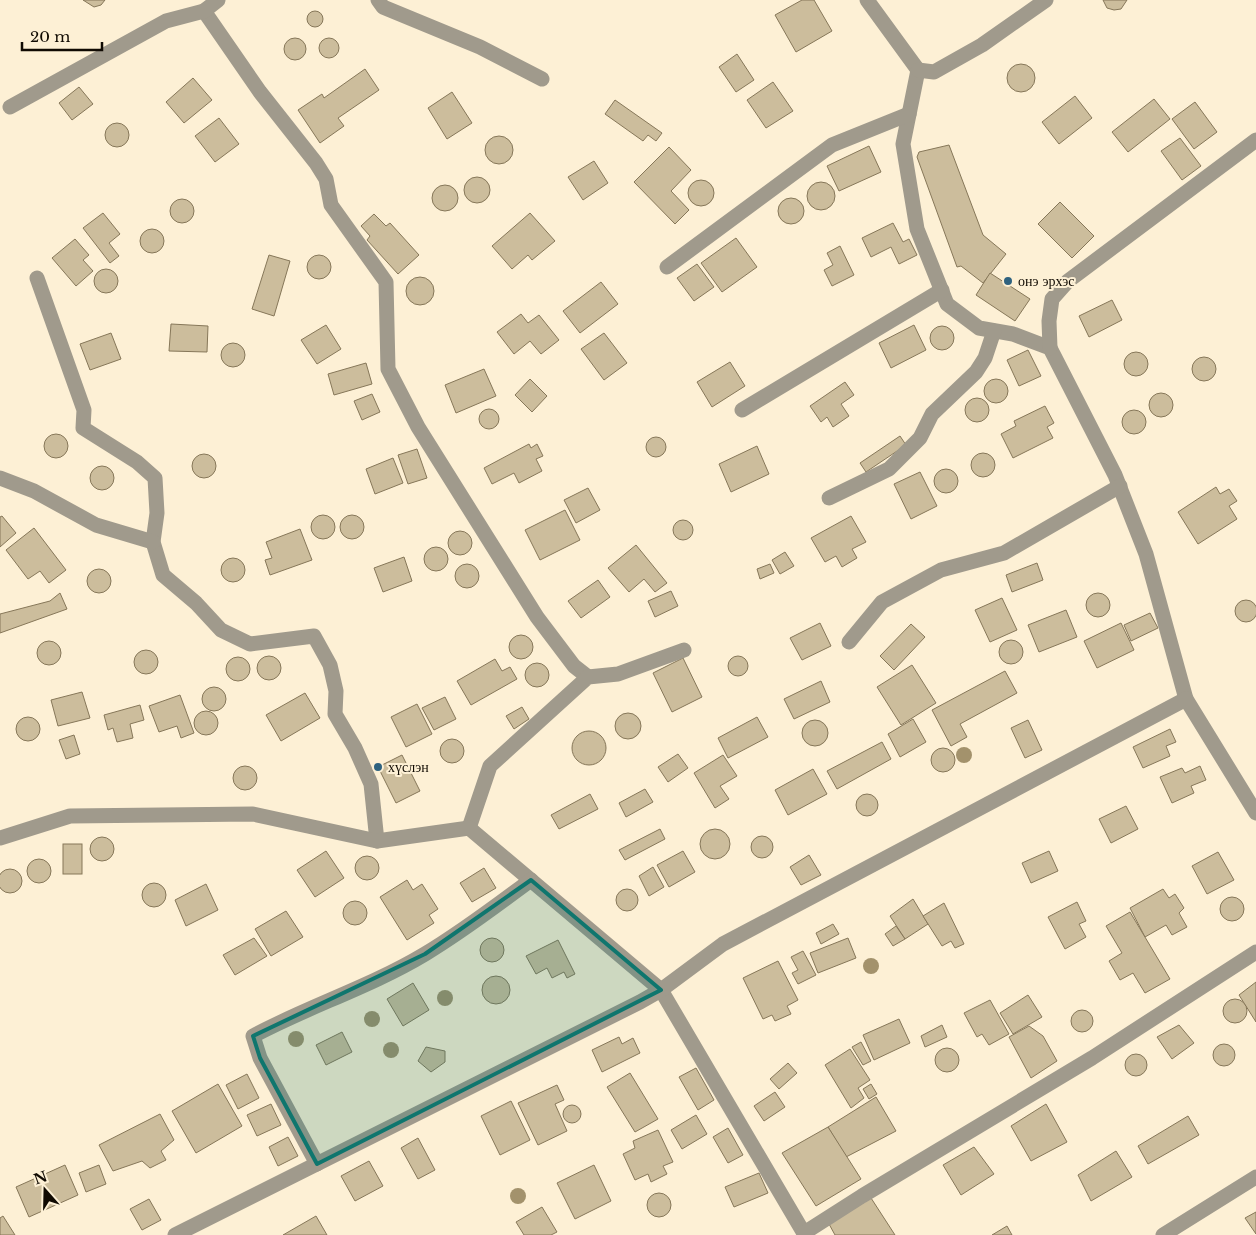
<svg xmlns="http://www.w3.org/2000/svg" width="1256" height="1235" font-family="'Libre Baskerville',serif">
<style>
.building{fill:#ccbd9c;stroke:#867759}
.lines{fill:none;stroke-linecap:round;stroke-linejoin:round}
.minor{stroke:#a09a8c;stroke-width:15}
.tree{fill:#a3926c}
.marked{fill:#0f766e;fill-opacity:0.2;stroke:#0f766e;stroke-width:4;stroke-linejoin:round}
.poi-dot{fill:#2f627f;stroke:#fdf0d5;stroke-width:2}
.labels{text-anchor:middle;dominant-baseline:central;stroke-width:4;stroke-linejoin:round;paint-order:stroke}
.poi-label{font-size:14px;fill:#100a02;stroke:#fdf0d5;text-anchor:start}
</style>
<rect width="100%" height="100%" fill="#fdf0d5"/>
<!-- building -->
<g class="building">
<path d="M105,0L101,5L94,7L83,0Z"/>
<path d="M802,0H814L832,31L796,52L775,15Z"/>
<path d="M1103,0H1127L1121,9L1114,10L1107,8Z"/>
<circle cx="315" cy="19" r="8"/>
<circle cx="329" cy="48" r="10"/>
<circle cx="295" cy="49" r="11"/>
<path d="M737,54L754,80L736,92L719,67Z"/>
<circle cx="1021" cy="78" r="14"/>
<path d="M365,69L379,90L338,118L344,126L320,143L298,110L322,94L324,98Z"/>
<path d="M193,78L212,100L184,123L166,102Z"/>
<path d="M773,82L793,111L766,128L747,100Z"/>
<path d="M79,87L93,104L72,120L59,103Z"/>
<path d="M452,92L472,123L447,139L428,108Z"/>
<path d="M1075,96L1092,118L1059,144L1042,122Z"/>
<path d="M1154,99L1170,119L1128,152L1112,132Z"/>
<path d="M615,100L662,133L656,141L648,135L643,141L605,114Z"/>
<path d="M1195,102L1217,132L1194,149L1172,119Z"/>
<path d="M219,118L239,144L215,162L195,136Z"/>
<circle cx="117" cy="135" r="12"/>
<circle cx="499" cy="150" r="14"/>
<path d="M1180,138L1201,166L1182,180L1161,151Z"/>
<path d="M949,145L983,235L1006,254L983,283L961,266L957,267L917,157L919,152Z"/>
<path d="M869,146L881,172L839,191L827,166Z"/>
<path d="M669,147L691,170L671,191L689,210L675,224L634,182Z"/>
<path d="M594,161L608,183L583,200L568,177Z"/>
<circle cx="477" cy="190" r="13"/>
<circle cx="701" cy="193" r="13"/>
<circle cx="821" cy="196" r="14"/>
<circle cx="445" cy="198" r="13"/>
<circle cx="791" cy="211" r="13"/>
<circle cx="182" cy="211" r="12"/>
<path d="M1060,202L1094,236L1072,258L1038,224Z"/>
<path d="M103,213L120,234L109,243L119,256L110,263L83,228Z"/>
<path d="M530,213L555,241L532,260L528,255L512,269L492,246Z"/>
<path d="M374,214L386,226L390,223L419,255L398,274L367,240L370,236L361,226Z"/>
<path d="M893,223L903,242L909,239L917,255L899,264L891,247L871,257L862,238Z"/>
<circle cx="152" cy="241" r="12"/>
<path d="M736,238L757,267L722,292L701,263Z"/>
<path d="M75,239L89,255L83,260L93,271L76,286L52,258Z"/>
<path d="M840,246L854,275L832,286L824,270L833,265L827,253Z"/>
<circle cx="319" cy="267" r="12"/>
<path d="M269,255L290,261L274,316L252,309Z"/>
<path d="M697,264L714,287L694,301L677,278Z"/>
<circle cx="106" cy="281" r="12"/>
<path d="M990,273L1030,299L1015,321L976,295Z"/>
<circle cx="420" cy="291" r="14"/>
<path d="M601,282L618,304L580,333L563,311Z"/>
<path d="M1112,300L1122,320L1089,337L1079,316Z"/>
<path d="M521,314L528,323L539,315L559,340L541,354L530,341L514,354L497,332Z"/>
<path d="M171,324L208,326L207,352L169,351Z"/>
<path d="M326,325L341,349L317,364L301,340Z"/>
<path d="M914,325L926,350L891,368L879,343Z"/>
<circle cx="942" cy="338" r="12"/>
<path d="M111,333L121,359L90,370L80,344Z"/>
<path d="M604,333L627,363L604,380L581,349Z"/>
<circle cx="233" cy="355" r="12"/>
<path d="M1028,350L1041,376L1019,386L1007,360Z"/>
<circle cx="1136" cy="364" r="12"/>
<circle cx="1204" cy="369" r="12"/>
<path d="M730,362L745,386L712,407L697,382Z"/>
<path d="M366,363L372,384L334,395L328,374Z"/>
<path d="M484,369L496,396L456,413L445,385Z"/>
<path d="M530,379L547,396L532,412L515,395Z"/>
<circle cx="996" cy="391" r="12"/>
<path d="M845,382L854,395L841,404L849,416L833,427L827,417L821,422L810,406Z"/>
<circle cx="1161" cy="405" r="12"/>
<path d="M372,394L380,412L362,420L354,401Z"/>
<circle cx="977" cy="410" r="12"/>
<path d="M1045,406L1054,423L1047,427L1053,438L1013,458L1001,434L1016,426L1014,421Z"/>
<circle cx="489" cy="419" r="10"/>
<circle cx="1134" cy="422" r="12"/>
<circle cx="56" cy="446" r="12"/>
<path d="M900,436L906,445L866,472L860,463Z"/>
<circle cx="656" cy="447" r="10"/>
<path d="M529,444L531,448L537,444L543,456L536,459L542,471L519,483L514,473L492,484L484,468Z"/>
<path d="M757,446L769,474L731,492L719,464Z"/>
<path d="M417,449L427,478L408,484L398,455Z"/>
<circle cx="983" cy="465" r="12"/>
<circle cx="204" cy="466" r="12"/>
<path d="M393,458L403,483L375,494L366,469Z"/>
<circle cx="102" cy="478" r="12"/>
<circle cx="946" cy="481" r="12"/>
<path d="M920,472L937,506L911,519L894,484Z"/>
<path d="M1216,487L1220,494L1229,489L1237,501L1229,506L1237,519L1198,544L1178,512Z"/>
<path d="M588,488L600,510L576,523L564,500Z"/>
<path d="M565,510L580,540L540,560L525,530Z"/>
<circle cx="323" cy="527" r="12"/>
<circle cx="352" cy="527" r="12"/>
<path d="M2,516L16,533L0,547V517Z"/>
<path d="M851,516L866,542L852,549L857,558L842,567L836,556L825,562L811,538Z"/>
<circle cx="683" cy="530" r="10"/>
<path d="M34,528L66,570L49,583L40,571L28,579L6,550Z"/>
<path d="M300,529L312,560L270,575L265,560L272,558L266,542Z"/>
<circle cx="460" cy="543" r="12"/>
<path d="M636,545L667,583L655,592L644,579L629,592L608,568Z"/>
<circle cx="436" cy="559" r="12"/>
<path d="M785,552L794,566L780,574L772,560Z"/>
<path d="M404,557L412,581L383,592L374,568Z"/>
<circle cx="233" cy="570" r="12"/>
<path d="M1037,563L1043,580L1012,592L1006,575Z"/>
<circle cx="467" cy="576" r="12"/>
<path d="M770,564L774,573L760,579L757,569Z"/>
<circle cx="99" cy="581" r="12"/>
<path d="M598,580L610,597L581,618L568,601Z"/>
<path d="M671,591L678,606L655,617L648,601Z"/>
<path d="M60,593L67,609L0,633V614L50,601Z"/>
<circle cx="1098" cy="605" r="12"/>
<path d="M1002,598L1017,630L990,642L975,610Z"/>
<circle cx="1246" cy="611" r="11"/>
<path d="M1066,610L1077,637L1039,652L1028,625Z"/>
<path d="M1150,613L1158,628L1131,641L1124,625Z"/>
<path d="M820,623L831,646L802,660L790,638Z"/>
<path d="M1121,623L1134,650L1097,668L1084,641Z"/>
<path d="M911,624L925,637L894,670L880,656Z"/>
<circle cx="521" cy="647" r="12"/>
<circle cx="1011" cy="652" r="12"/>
<circle cx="49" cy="653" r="12"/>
<circle cx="146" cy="662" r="12"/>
<circle cx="738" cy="666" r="10"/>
<circle cx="269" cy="668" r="12"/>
<circle cx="238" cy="669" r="12"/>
<path d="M683,658L702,697L672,712L653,673Z"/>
<path d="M495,659L502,671L510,667L517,679L471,705L457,681Z"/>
<circle cx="537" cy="675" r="12"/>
<path d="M912,665L936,703L901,725L877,687Z"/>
<path d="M1005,671L1017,693L960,724L967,737L951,746L932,710Z"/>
<path d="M821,681L830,702L794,719L784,699Z"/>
<circle cx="214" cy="699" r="12"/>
<path d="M82,692L90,718L58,726L51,700Z"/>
<path d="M305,693L320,718L281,741L266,715Z"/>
<path d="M180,695L194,733L181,738L177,726L159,732L149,706Z"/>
<path d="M445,697L456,719L434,730L422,708Z"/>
<path d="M417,704L432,734L406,747L391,717Z"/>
<path d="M140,705L144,720L130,724L133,738L117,742L113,728L108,730L104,715Z"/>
<path d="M522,707L529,719L514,729L506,716Z"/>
<circle cx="206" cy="723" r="12"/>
<circle cx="628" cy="726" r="13"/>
<circle cx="28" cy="729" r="12"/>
<path d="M757,717L768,737L728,758L718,738Z"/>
<path d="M913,719L926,742L900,757L888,734Z"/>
<path d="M1028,720L1042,750L1025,758L1011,728Z"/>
<circle cx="815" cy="733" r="13"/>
<path d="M1170,729L1176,742L1166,746L1170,756L1143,768L1133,747Z"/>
<circle cx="589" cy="748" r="17"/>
<path d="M74,735L80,754L66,759L59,740Z"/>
<circle cx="452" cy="751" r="12"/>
<path d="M882,742L891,759L837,789L827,771Z"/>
<circle cx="943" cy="760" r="12"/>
<path d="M678,754L688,768L668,782L658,767Z"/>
<path d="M402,755L420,791L396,803L378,767Z"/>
<path d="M723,755L737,776L720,786L729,799L715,808L694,773Z"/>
<circle cx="245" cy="778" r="12"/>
<path d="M1200,766L1206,780L1191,786L1194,793L1172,803L1160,777L1182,768L1185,773Z"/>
<path d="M813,769L827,794L788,815L775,790Z"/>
<path d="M645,789L653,802L626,817L619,803Z"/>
<circle cx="867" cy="805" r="11"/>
<path d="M590,794L598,809L559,829L551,815Z"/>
<path d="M1126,806L1138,829L1111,843L1099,819Z"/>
<path d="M660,829L665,839L625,860L619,850Z"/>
<circle cx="715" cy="844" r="15"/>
<circle cx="762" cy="847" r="11"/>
<circle cx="102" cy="849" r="12"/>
<rect x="63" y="844" width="19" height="30"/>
<path d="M326,851L344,878L315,897L297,870Z"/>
<path d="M683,851L695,872L669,887L657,865Z"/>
<path d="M1049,851L1058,871L1031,883L1022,863Z"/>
<path d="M1218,852L1234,880L1207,894L1192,866Z"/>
<path d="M809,855L821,875L801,885L790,867Z"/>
<circle cx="367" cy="868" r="12"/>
<circle cx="39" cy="871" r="12"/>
<path d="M653,867L664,887L649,896L639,876Z"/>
<path d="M484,868L496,888L472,902L460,883Z"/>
<circle cx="10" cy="881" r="12"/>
<path d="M407,880L413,890L422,884L438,909L429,915L434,923L407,940L380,897Z"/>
<circle cx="154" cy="895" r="12"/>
<path d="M206,884L218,910L186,926L175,900Z"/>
<circle cx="627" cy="900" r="11"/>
<path d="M1163,889L1169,898L1175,894L1184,908L1179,913L1187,927L1172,935L1166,925L1145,937L1130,908Z"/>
<circle cx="1232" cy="909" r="12"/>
<path d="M913,899L928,924L905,939L890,916Z"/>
<circle cx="355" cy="913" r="12"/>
<path d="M1077,902L1086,921L1079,924L1086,937L1065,949L1048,917Z"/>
<path d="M944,903L964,944L955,948L951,941L942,946L923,916Z"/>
<path d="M286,911L303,937L271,956L255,929Z"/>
<path d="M1130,912L1170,979L1145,993L1133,973L1120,980L1109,961L1122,953L1106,926Z"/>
<path d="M833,924L839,934L821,944L816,933Z"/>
<path d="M896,926L905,939L893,946L885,934Z"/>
<circle cx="492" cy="950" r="12"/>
<path d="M254,938L267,956L235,975L223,955Z"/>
<path d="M848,938L856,958L818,973L810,953Z"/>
<path d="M558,940L575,974L567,978L564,972L552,978L547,968L536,974L526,956Z"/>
<path d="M803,951L816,975L798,984L792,973L798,970L791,957Z"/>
<path d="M778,961L798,1000L787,1006L791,1014L775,1021L772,1015L763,1019L743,978Z"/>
<circle cx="496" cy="990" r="14"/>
<path d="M1256,982V1022L1239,995Z"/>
<path d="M413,983L429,1010L403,1026L387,999Z"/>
<path d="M1028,995L1042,1017L1013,1034L1000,1013Z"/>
<circle cx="1235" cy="1011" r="12"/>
<path d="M990,1000L1009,1034L989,1045L982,1034L977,1037L964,1013Z"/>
<circle cx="1082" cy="1021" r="11"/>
<path d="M899,1019L910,1043L874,1060L863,1035Z"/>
<path d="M942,1025L947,1037L925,1047L921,1036Z"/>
<path d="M1179,1025L1194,1043L1172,1059L1157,1037Z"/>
<path d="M1029,1026L1043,1036L1057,1061L1031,1078L1009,1037Z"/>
<path d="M342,1032L352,1052L326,1065L316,1045Z"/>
<path d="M619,1037L622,1044L633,1038L640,1053L602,1072L592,1050Z"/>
<path d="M861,1042L871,1061L863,1065L852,1047Z"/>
<circle cx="1224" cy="1055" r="11"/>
<path d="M426,1047L445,1051V1062L431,1072L418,1061Z"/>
<circle cx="947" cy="1060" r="12"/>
<path d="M850,1049L870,1080L858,1088L864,1098L851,1108L825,1065Z"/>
<circle cx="1136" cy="1065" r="11"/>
<path d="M788,1063L797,1073L779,1089L770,1079Z"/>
<path d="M696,1068L714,1100L698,1110L679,1077Z"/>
<path d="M630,1073L658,1119L635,1132L607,1087Z"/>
<path d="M247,1074L259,1098L238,1109L226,1085Z"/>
<path d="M218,1084L242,1126L196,1153L172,1111Z"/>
<path d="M871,1084L877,1094L869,1099L863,1089Z"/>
<path d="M557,1085L564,1100L555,1104L567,1131L538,1145L518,1103Z"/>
<path d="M775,1092L785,1107L764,1121L754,1106Z"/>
<path d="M876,1097L896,1131L846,1157L828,1127Z"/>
<path d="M511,1101L530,1140L500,1155L481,1116Z"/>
<path d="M271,1104L281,1125L257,1136L247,1115Z"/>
<path d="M1046,1104L1067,1142L1031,1161L1011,1126Z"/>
<circle cx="572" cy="1114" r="9"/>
<path d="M160,1114L174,1140L161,1151L166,1160L150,1168L142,1161L113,1171L99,1145Z"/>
<path d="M696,1115L707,1134L682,1149L671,1130Z"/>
<path d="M1188,1116L1199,1135L1148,1164L1138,1146Z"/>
<path d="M828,1127L861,1179L816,1206L782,1153Z"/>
<path d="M728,1128L743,1155L728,1163L713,1137Z"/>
<path d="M658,1130L673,1162L663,1166L667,1174L651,1182L648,1174L635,1180L623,1154L635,1148L633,1141Z"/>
<path d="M288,1137L298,1156L278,1166L269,1147Z"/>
<path d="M418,1138L435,1170L418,1179L401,1148Z"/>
<path d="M974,1147L994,1174L961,1195L943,1165Z"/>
<path d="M1116,1151L1132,1177L1091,1201L1078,1175Z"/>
<path d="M369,1161L383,1186L355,1201L341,1176Z"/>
<path d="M65,1165L78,1195L29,1217L16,1187Z"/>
<path d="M99,1165L106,1184L86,1192L79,1173Z"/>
<path d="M594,1165L611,1201L575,1219L557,1183Z"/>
<path d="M759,1173L768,1193L734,1207L725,1187Z"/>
<circle cx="659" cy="1205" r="12"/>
<path d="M871,1198L895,1235H835L829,1224Z"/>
<path d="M149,1199L161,1220L142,1230L130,1209Z"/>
<path d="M542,1207L557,1232L551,1235H524L516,1222Z"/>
<path d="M1256,1212V1234L1245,1218Z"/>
<path d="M3,1216L15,1235H0V1218Z"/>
<path d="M316,1216L327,1235H283Z"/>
<path d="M1007,1226L1012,1235H992Z"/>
</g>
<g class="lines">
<!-- minor -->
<g class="minor">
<path d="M378,0L383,7L480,47L542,79"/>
<path d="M867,0L918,70L903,144L917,229L947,304L979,328L1013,334L1050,348L1115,475L1146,554L1186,699"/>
<path d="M204,11L260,92L316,163L326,179L331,205L386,282L388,369L418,427L537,617L574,666L588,677"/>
<path d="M918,70L934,72L982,45L1046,0"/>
<path d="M10,107L166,21L204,11L218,0"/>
<path d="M667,267L832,145L909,114"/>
<path d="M37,278L84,410L83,428L137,462L155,478L157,513L153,542L163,575L196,603L221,630L250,644L314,636L330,665L336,691L335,714L355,748L371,784L377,841"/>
<path d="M1050,348L1049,321L1052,299L1068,281L1256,140"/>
<path d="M742,410L942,290"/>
<path d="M0,478L34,491L96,525L153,542"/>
<path d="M829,498L889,469L920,438L932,414L976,372L985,358L994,331"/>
<path d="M849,642L882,602L941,570L1004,553L1120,486"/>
<path d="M469,828L490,766L588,677L618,674L684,650"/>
<path d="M0,838L70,816L253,814L377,841L469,828L661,990L805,1235"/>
<path d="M317,1164L260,1058L253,1036C309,1006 370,987 425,954C462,932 497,905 531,880"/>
<path d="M804,1233L862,1196L1092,1058L1256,952"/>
<path d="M175,1235L640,1002L661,990L723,944L1186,699L1256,813"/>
<path d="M1163,1235L1256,1177"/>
</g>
</g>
<!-- trees -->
<g class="tree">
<circle cx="964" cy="755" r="8"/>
<circle cx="871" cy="966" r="8"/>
<circle cx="445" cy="998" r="8"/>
<circle cx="372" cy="1019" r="8"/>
<circle cx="296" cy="1039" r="8"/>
<circle cx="391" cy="1050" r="8"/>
<circle cx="518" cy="1196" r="8"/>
</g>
<!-- marked area -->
<path class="marked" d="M531,880L661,990L317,1164L260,1058L253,1036L425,954Z"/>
<!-- markers -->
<g class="poi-dot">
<circle cx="1008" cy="281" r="5"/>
<circle cx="378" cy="767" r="5"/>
</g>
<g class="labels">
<!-- poi labels -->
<g class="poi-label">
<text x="1018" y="281">онэ эрхэс</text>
<text x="388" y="767">хүслэн</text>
</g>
</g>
<!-- north arrow -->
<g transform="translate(45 1190) rotate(340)" stroke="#fdf0d5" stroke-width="4" paint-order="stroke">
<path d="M0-4L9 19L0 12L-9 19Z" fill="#100a02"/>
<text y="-8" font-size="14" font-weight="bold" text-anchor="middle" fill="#100a02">N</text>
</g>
<!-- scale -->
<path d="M22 42v8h80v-8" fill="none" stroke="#100a02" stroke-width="2.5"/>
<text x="30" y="42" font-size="15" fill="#100a02" stroke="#fdf0d5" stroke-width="4" paint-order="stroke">20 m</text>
</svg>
